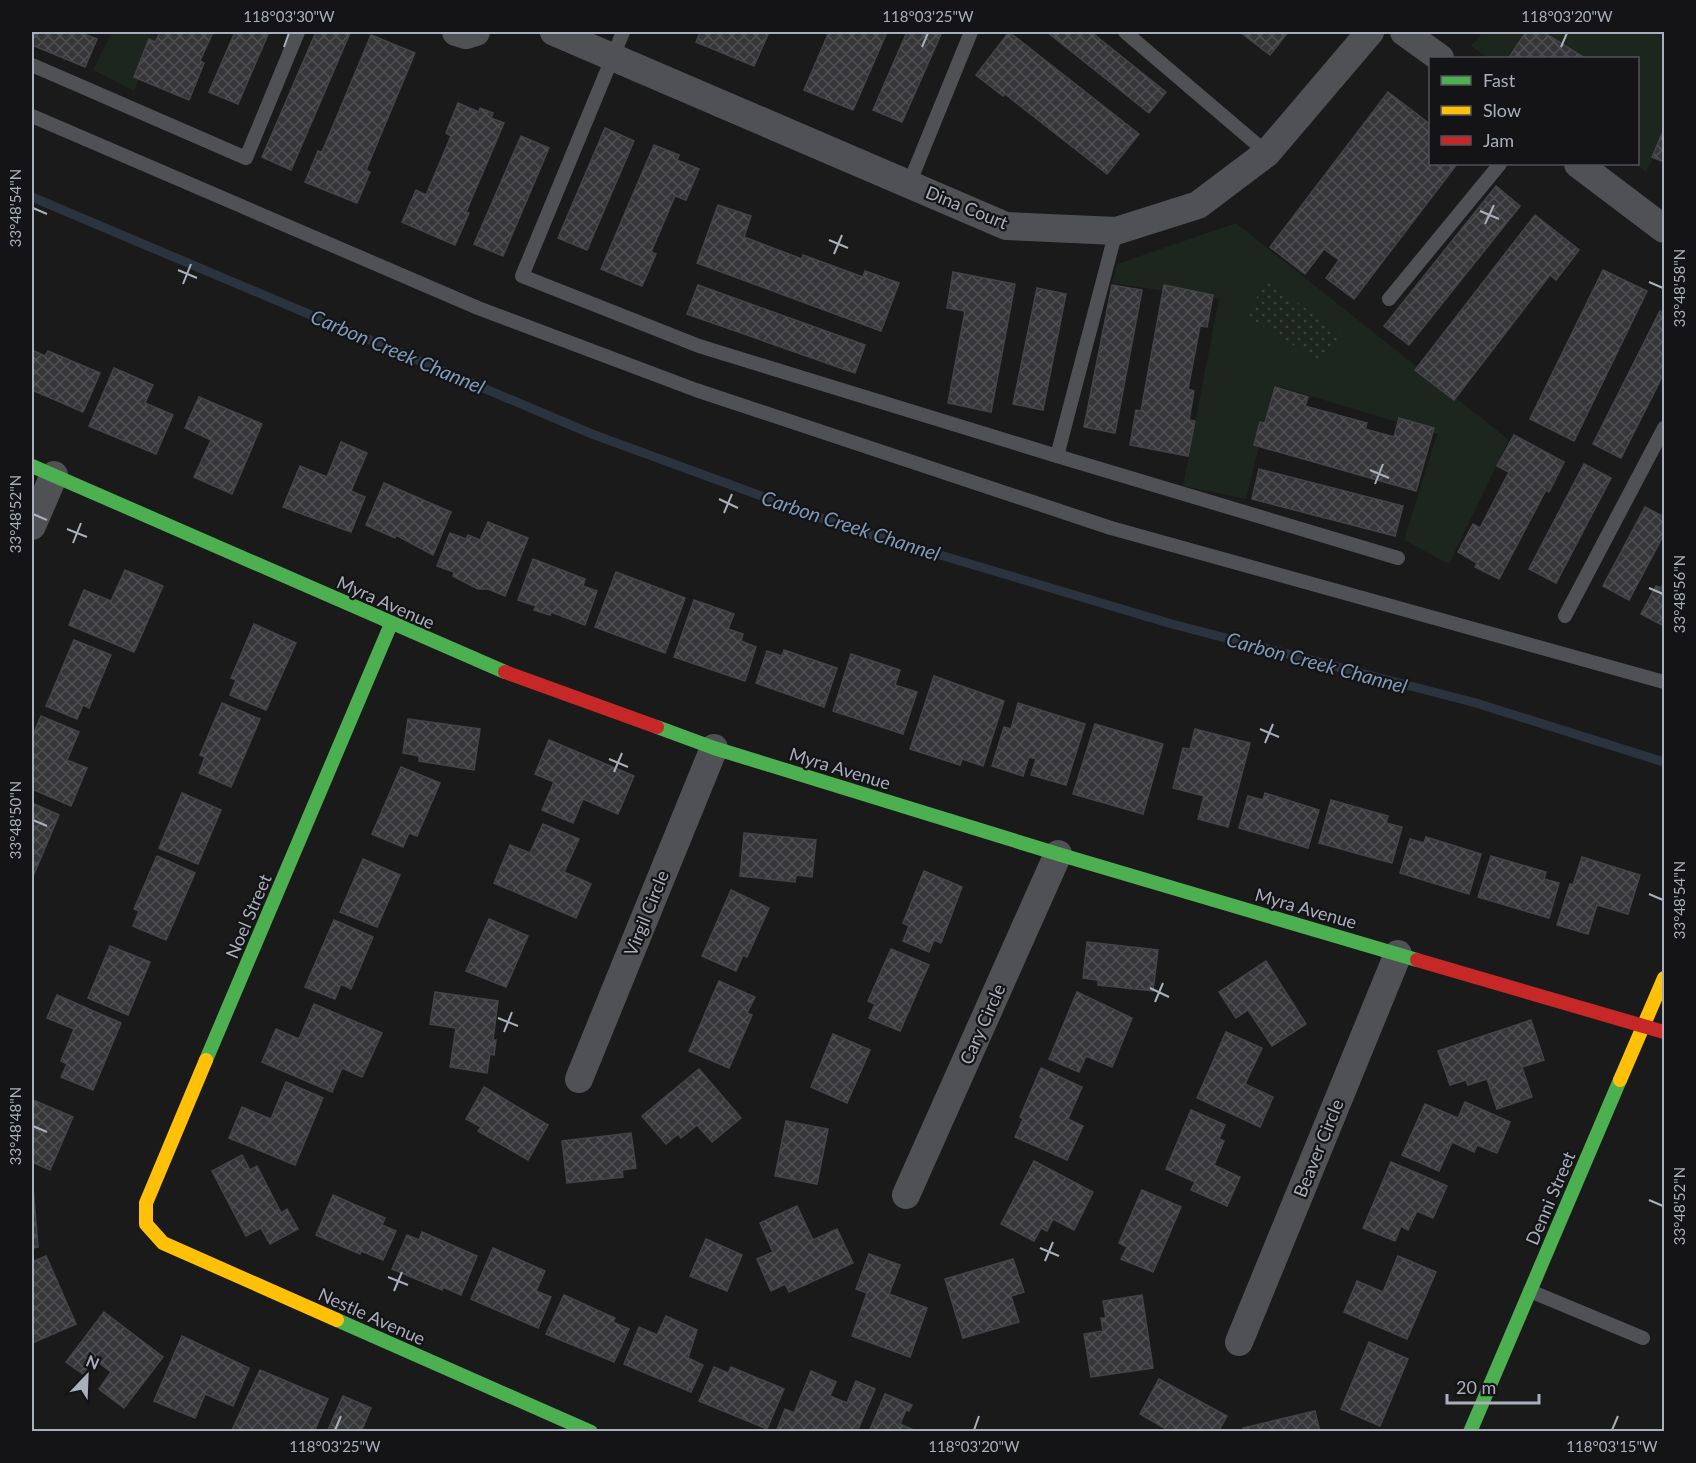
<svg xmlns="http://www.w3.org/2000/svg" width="1696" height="1463" font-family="Lato,sans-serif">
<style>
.grass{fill:#1d251f}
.park{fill:url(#park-dots)}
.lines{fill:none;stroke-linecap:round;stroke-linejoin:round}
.stream{stroke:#2b343e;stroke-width:9}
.building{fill:url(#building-cross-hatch);stroke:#434447;stroke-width:1.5}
.lane{stroke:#505155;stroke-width:14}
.street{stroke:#505155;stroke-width:28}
.fast{stroke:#4caf50;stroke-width:14}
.slow{stroke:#ffc107;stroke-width:14}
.jam{stroke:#c62828;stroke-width:14}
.ticks{fill:none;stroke:#aaafbc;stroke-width:2}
.labels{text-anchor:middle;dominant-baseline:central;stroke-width:4.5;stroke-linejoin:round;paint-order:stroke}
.street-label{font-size:18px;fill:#aaafbc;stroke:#141417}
.water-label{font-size:20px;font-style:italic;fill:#7f9bb9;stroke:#141417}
.neatline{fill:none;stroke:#aaafbc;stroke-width:2}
.ticks-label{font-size:15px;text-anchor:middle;fill:#aaafbc}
</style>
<defs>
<pattern id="park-dots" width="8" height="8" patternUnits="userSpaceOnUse" patternTransform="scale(1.5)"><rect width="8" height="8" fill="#1d251f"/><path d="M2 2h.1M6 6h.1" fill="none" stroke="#3b423e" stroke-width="1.8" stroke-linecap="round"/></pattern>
<pattern id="building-cross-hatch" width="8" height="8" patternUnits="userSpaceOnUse" patternTransform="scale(1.5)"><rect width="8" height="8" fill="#363639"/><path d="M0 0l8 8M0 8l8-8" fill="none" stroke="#505154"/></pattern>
</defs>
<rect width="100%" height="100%" fill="#1a1a1b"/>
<!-- grass -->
<g class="grass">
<path d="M112,32H157L134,91L93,70Z"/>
<path d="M1483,32H1664V137L1646,172L1635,164H1638V58H1488L1471,46Z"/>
<path d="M1236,223L1509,440L1449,564L1404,540L1437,434L1274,385L1246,499L1183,486L1219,299L1112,283L1117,264Z"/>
</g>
<!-- park -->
<path class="park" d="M1268,281L1342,335L1319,361L1245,315Z"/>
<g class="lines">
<!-- stream -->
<path class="stream" d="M32,197L592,434L846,527L1172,624L1476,703L1664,762"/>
</g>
<!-- building -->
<g class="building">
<path d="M32,32H78L97,39L85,67L32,45Z"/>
<path d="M160,32H213L200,61L204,63L189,100L134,77L149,39L155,42Z"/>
<path d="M235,32H269L238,104L209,92Z"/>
<path d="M316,32L350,33L291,170L262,157Z"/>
<path d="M700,32H769L754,66L696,42Z"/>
<path d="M829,32H887L853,110L804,90Z"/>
<path d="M907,32H942L902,122L873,110Z"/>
<path d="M1009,32L1139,134L1107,174L1005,94L1003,96L976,75Z"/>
<path d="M1047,32H1091L1166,92L1149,113Z"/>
<path d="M1240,32H1288L1270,55Z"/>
<path d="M1526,32H1543L1585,58H1515L1510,56Z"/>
<path d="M371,35L415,53L366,170L370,172L357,203L305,182L318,151L322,152Z"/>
<path d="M1388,92L1430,124V164H1457L1354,299L1326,278L1339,260L1324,249L1305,274L1270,247Z"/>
<path d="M458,103L479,112L480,108L493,113L491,118L504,123L466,212L469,213L455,245L402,222L416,190L426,195L451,136L446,133Z"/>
<path d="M605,128L634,141L587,250L558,238Z"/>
<path d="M1664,129V162L1652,157Z"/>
<path d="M521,136L549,148L503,256L474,244Z"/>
<path d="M654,145L679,155L677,160L699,169L686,200L675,196L651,252L656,254L642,286L601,269Z"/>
<path d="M1496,186L1520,206L1409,345L1384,326Z"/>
<path d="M718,205L751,216L744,237L802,259L803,255L863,277L865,271L899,283L881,331L697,263Z"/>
<path d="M1535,215L1579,250L1556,280L1550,275L1454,400L1415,370Z"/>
<path d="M1603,270L1647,291L1574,441L1530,419Z"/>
<path d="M953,272L1015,284L991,412L948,403L965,311L947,308Z"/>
<path d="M698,285L865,345L855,373L687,314Z"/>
<path d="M1112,285L1142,290L1115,433L1084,427Z"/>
<path d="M1164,285L1213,295L1207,327L1200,326L1188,389L1194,391L1189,420L1195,421L1188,456L1130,445L1136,410L1141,411Z"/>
<path d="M1037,288L1066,294L1043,410L1013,404Z"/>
<path d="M1660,311L1664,314V373L1621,458L1593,444Z"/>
<path d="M32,350L45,356L48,351L100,373L83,412L32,390Z"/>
<path d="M114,368L153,385L145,403L173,415L156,454L89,426Z"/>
<path d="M1275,387L1308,397L1305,406L1367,423L1365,429L1394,437L1399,418L1434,428L1416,491L1254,445L1260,422L1265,423Z"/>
<path d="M199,397L262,424L232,494L194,477L211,440L185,428Z"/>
<path d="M1514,435L1564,462L1549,492L1546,490L1499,579L1475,567L1477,563L1458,552L1473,524L1480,528L1509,472L1497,466Z"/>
<path d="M341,442L367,453L351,491L365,497L351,532L283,507L300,466L327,477Z"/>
<path d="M1584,464L1611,478L1556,583L1529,569Z"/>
<path d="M1259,469L1403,506L1395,536L1252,499Z"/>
<path d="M384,483L451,512L433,555L396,535L395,538L366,525Z"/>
<path d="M1645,507L1664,517V534L1629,600L1603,586Z"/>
<path d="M488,522L528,538L505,596L488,589H478L453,576L454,572L437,566L450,533L466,539L468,535L480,540Z"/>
<path d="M533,559L585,579L583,586L597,591L585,625L551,612L550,615L534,610L536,606L518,600Z"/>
<path d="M125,570L163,586L134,652L69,625L84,590L111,601Z"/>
<path d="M616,572L685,598L665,653L595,627Z"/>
<path d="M1664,581V626L1641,614L1656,586L1661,588Z"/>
<path d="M694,600L734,614L728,629L743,634L741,641L756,647L745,681L674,657Z"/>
<path d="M254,624L296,643L266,710L230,695L236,680L231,678Z"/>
<path d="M74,640L111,655L89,708L83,705L77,719L46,706Z"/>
<path d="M784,650L837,668L824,707L756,683L767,651L782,656Z"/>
<path d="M851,654L900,670L895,685L917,692L903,734L833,711Z"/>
<path d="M934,676L1004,701L983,766L962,759L960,765L910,749Z"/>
<path d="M222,703L260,719L231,787L199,773L205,757L200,755Z"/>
<path d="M1018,703L1085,724L1066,785L1031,775L1036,759L1029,757L1023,776L992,766L1004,727L1011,729Z"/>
<path d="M41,716L79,732L67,760L87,768L71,806L32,789V737Z"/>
<path d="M408,719L480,729L474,770L419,761V756L403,753Z"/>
<path d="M1095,724L1163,744L1143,814L1073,794Z"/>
<path d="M1195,729L1250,743L1228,827L1198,819L1204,796L1173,788L1183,748L1190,749Z"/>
<path d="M549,740L634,776L618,814L583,799L573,823L542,810L554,782L535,774Z"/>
<path d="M401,767L440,783L417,836L409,833L403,847L372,834Z"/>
<path d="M182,793L221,810L198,864L159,848Z"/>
<path d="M1265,793L1319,810L1308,848L1239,828L1248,796L1263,800Z"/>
<path d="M1331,800L1388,816L1386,823L1402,827L1392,863L1319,843Z"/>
<path d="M32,803L59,815L34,874L32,873Z"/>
<path d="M543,824L579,839L564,872L591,884L576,918L494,883L510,845L530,853Z"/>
<path d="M744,833L816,840L812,877L796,875L795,882L740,876Z"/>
<path d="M1426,837L1481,854L1469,894L1400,873L1410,839L1424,843Z"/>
<path d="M157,856L195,873L166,940L133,926L139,911L134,909Z"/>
<path d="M1491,856L1546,872L1544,879L1559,883L1549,918L1478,897Z"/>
<path d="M1582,857L1640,875L1628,914L1597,905L1588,934L1557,925L1570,884L1573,885Z"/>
<path d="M363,859L400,875L377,927L340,912Z"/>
<path d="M924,871L962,887L941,943L934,940L929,952L903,941L909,926L903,923Z"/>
<path d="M731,890L769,908L747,957L743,955L736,971L702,956Z"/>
<path d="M489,919L528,936L506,987L466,971Z"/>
<path d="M334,920L373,937L351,989L341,984L335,999L305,987Z"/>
<path d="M1087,942L1158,950L1153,991L1098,985V980L1083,978Z"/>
<path d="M110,946L150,962L128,1015L88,998Z"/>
<path d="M891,949L929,965L900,1031L869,1018L875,1004L868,1001Z"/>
<path d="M1266,961L1306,1024L1272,1046L1248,1010L1236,1018L1219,992Z"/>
<path d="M719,981L755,997L747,1013L752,1015L729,1068L689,1051Z"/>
<path d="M435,992L498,1001L493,1040H496L494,1055L490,1054L487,1073L450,1067L456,1028L430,1024Z"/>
<path d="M1077,992L1132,1018L1112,1067L1086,1056L1079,1072L1049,1059Z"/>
<path d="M57,995L121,1023L93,1090L61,1077L67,1064L61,1061L74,1029L47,1018Z"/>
<path d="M314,1004L382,1033L362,1077L342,1068L332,1092L262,1062L276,1029L299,1039Z"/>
<path d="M1531,1020L1544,1060L1522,1067L1532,1097L1497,1109L1487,1079L1468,1085L1466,1080L1450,1085L1438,1051Z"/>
<path d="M1226,1032L1262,1048L1245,1084L1273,1097L1260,1127L1197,1098Z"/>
<path d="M833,1034L870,1050L847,1103L811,1087Z"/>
<path d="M1041,1068L1082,1087L1068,1119L1083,1126L1067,1160L1015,1137L1023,1119L1020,1117Z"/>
<path d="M699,1069L741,1118L712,1142L697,1125L681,1138L678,1134L666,1144L642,1116Z"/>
<path d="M286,1082L323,1098L295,1165L229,1138L242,1107L271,1119Z"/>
<path d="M484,1087L548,1125L528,1160L478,1131L481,1127L466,1119Z"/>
<path d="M33,1100L73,1117L50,1170L32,1162Z"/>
<path d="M1465,1102L1510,1122L1497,1153L1477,1145L1474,1152L1452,1142L1439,1171L1402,1155L1425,1104L1458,1118Z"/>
<path d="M1191,1110L1225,1125L1219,1139L1224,1141L1214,1165L1240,1177L1227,1206L1191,1190L1195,1182L1166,1169Z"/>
<path d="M786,1121L828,1129L817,1184L775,1176Z"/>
<path d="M631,1133L636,1168L622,1170L623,1177L567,1183L562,1141Z"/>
<path d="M242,1155L250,1170L257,1166L281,1213L287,1209L298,1229L270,1244L261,1228L246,1236L212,1171Z"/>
<path d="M1034,1161L1093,1192L1074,1230L1053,1219L1047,1231L1041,1228L1034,1241L1001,1224Z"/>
<path d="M1391,1162L1447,1186L1433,1218L1417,1211L1408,1230L1401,1226L1395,1241L1363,1228Z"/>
<path d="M32,1174L38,1247L32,1248Z"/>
<path d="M1142,1190L1181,1207L1153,1272L1121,1259L1127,1247L1119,1243Z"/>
<path d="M333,1195L385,1218L382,1225L396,1231L383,1260L361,1251L360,1254L316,1235Z"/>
<path d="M797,1206L813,1240L837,1229L853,1263L789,1292L785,1284L771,1291L757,1259L773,1252L760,1223Z"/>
<path d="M422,1232L477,1256L461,1295L443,1287L442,1290L392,1269L407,1235L419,1240Z"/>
<path d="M706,1239L742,1255L727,1291L690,1276Z"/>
<path d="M493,1248L545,1271L536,1291L551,1297L538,1328L471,1299Z"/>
<path d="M869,1254L900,1265L889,1294L927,1308L910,1357L852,1336L867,1293L856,1289Z"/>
<path d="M46,1256L76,1324L32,1343V1262Z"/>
<path d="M1398,1256L1436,1272L1407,1339L1344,1312L1357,1281L1383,1292Z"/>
<path d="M1013,1259L1024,1292L1011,1296L1019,1322L963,1338L945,1279Z"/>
<path d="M564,1295L615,1318L613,1322L629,1329L614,1362L546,1334Z"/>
<path d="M1142,1295L1153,1368L1091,1377L1084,1334L1103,1331L1101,1318H1106L1103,1301Z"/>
<path d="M104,1312L163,1357L124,1408L99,1389L111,1372L94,1359L83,1374L66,1362Z"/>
<path d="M666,1316L697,1330L688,1358L703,1365L691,1392L624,1364L639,1327L657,1335Z"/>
<path d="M182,1336L249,1368L233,1406L205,1394L195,1418L154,1401Z"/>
<path d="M1369,1342L1408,1359L1380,1426L1341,1409Z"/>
<path d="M714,1367L728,1373L731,1367L784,1389L767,1429L699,1401Z"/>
<path d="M260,1370L328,1399L314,1432H231Z"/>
<path d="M811,1371L836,1382L830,1396L847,1403L856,1381L875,1389L857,1432L812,1429L811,1432H776L785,1409L794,1413Z"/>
<path d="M1159,1379L1227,1416L1218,1432H1171L1140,1414Z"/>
<path d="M885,1394L912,1405L909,1411L906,1410L900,1424L918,1432H869Z"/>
<path d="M343,1396L371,1408L361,1432H327Z"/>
<path d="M1315,1411L1320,1432H1244L1243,1428Z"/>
</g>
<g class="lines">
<!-- lane -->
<g class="lane">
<path d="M623,32L522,276L699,346L1057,456L1116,231"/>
<path d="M1125,32L1267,153"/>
<path d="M32,65L246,158L298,32"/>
<path d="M32,116L478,308L696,390L1111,528L1664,682"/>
<path d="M909,184L971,32"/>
<path d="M1389,299L1500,164"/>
<path d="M1057,456L1398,558"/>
<path d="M1565,616L1664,428"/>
<path d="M1530,1291L1643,1338"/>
</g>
<!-- street -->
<g class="street">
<path d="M456,32L466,35L476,32"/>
<path d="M554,32L1006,226L1116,231L1198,205L1267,153L1370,32"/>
<path d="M1404,32L1440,58"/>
<path d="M1578,164L1664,229"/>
<path d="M32,526L54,475"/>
<path d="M579,1079L714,748"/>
<path d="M906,1195L1058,854"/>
<path d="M1239,1342L1398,954"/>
</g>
<!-- fast -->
<g class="fast">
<path d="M32,466L505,672"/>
<path d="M657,727L714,748L1058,854L1417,960"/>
<path d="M206,1060L391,624"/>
<path d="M337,1320L591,1432"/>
<path d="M1470,1432L1620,1080"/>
</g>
<!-- slow -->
<g class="slow">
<path d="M206,1060L146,1203V1224L163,1243L337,1320"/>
<path d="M1620,1080L1664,978"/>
</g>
<!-- jam -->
<g class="jam">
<path d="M505,672L657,727"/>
<path d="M1417,960L1664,1032"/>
</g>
</g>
<!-- ticks -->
<path class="ticks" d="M284,47L289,33M922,47L928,33M1561,47L1567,33M33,208L47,214M1480,211L1499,219M1485,224L1494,205M829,240L848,248M834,254L842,235M178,270L197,278M1649,282L1663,288M183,284L191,264M1370,470L1389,478M1375,484L1383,464M719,499L738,508M724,513L732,494M33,514L47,520M67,529L87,537M73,543L81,523M1649,588L1663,594M1260,729L1279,737M1265,743L1273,724M609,759L628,767M614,772L622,753M33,820L47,826M1649,894L1663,900M1150,988L1169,997M1155,1002L1163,983M498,1018L518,1026M504,1032L512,1012M33,1126L47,1132M1649,1200L1663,1206M1040,1248L1059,1256M1045,1261L1053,1242M388,1277L408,1285M394,1291L402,1272M335,1430L341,1416M974,1430L979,1416M1612,1430L1618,1416"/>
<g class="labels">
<!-- street labels -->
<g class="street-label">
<text transform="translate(967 207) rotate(22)">Dina Court</text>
<text transform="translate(386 602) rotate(24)">Myra Avenue</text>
<text transform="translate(840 768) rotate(17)">Myra Avenue</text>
<text transform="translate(1306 908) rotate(16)">Myra Avenue</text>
<text transform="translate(646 913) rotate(-68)">Virgil Circle</text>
<text transform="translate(248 916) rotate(-67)">Noel Street</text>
<text transform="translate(982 1024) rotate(-66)">Cary Circle</text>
<text transform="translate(1318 1148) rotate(-68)">Beaver Circle</text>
<text transform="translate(1550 1198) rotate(-67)">Denni Street</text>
<text transform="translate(372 1316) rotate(24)">Nestle Avenue</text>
</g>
<!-- water labels -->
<g class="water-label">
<text transform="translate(398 351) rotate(23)">Carbon Creek Channel</text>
<text transform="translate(851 525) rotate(18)">Carbon Creek Channel</text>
<text transform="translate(1317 662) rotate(15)">Carbon Creek Channel</text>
</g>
</g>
<!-- border -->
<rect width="1696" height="1463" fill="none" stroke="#141417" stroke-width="66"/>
<!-- legend -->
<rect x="1429" y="57" width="210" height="108" fill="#141417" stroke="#505259" stroke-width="1.5"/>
<rect x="1441" y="76" width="30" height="9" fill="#4caf50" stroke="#505259" stroke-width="1.5"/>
<text x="1483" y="87" font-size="18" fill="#aaafbc">Fast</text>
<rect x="1441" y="106" width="30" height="9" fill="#ffc107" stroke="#505259" stroke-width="1.5"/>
<text x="1483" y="117" font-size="18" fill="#aaafbc">Slow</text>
<rect x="1441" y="136" width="30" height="9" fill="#c62828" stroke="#505259" stroke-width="1.5"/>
<text x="1483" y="147" font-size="18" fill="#aaafbc">Jam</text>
<!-- north arrow -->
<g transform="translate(87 1376) rotate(23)" stroke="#141417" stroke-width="4.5" paint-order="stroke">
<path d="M0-4.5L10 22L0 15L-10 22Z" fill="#aaafbc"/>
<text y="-9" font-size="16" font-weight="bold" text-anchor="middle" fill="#aaafbc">N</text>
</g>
<!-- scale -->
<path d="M1447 1394v9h92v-9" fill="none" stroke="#aaafbc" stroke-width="3"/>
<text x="1456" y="1394" font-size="18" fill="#aaafbc" stroke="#141417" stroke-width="4.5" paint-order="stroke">20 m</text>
<rect x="33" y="33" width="1630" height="1397" class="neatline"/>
<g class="ticks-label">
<text x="289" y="22">118°03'30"W</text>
<text x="928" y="22">118°03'25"W</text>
<text x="1567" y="22">118°03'20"W</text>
<text transform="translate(16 208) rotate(-90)" y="5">33°48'54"N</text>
<text transform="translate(1680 288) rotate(-90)" y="5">33°48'58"N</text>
<text transform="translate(16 514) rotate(-90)" y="5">33°48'52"N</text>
<text transform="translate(1680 594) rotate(-90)" y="5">33°48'56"N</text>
<text transform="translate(16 820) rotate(-90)" y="5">33°48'50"N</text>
<text transform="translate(1680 900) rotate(-90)" y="5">33°48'54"N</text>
<text transform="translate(16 1126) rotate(-90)" y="5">33°48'48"N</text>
<text transform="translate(1680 1206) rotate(-90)" y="5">33°48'52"N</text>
<text x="335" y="1452">118°03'25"W</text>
<text x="974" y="1452">118°03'20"W</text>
<text x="1612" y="1452">118°03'15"W</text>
</g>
</svg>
